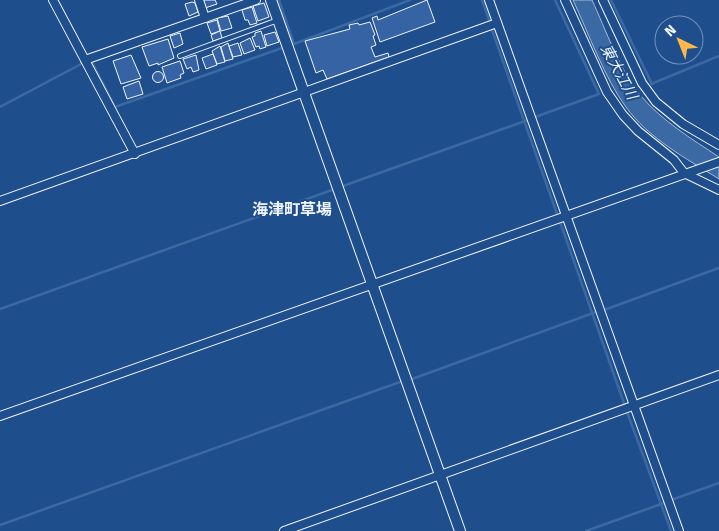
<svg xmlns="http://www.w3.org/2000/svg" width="719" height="531" font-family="'Fira Sans','Noto Sans JP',sans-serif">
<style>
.water{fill:#3b69a3;stroke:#a8bbd7}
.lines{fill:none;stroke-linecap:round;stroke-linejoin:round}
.stream{stroke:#3b69a3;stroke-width:2.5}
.building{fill:#3563a3;stroke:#f2f6ff}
.service-casing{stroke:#f2f6ff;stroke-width:6}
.minor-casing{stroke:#f2f6ff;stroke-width:10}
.tertiary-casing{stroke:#f2f6ff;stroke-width:12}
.service{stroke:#1f4e8c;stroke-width:4}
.minor{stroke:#1f4e8c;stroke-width:8}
.tertiary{stroke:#1f4e8c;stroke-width:10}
.labels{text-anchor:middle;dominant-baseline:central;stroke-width:4;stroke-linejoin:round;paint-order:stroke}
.water-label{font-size:15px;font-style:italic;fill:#f2f6ff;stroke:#1f4e8c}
.quarter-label{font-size:16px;font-weight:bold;fill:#f2f6ff;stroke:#1f4e8c}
</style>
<rect width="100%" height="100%" fill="#1f4e8c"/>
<!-- water -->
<path class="water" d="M573,0H592C605,28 621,73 641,96C662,121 692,139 719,157V179C687,159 648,138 626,107C605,79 588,32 573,0Z"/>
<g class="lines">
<!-- stream -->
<g class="stream">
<path d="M279,0L294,44L410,0"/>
<path d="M482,0L490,23"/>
<path d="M611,0L652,84"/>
<path d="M492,30L557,214"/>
<path d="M90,63L93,64L115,107L282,48"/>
<path d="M651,84L719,56"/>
<path d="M0,107L83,63"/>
<path d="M535,117L599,94L555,0"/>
<path d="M343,186L528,120"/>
<path d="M560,222L625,406"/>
<path d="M0,309L332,190"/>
<path d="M604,310L719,268"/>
<path d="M412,379L596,312"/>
<path d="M627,412L671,531"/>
<path d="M671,500L719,483"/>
<path d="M0,525L400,382"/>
<path d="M586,531L664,503"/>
</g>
</g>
<!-- building -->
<g class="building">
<path d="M205,0H215L217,4L205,8L203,1Z"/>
<path d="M427,0L435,22L380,42L372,18L377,16L378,20Z"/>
<path d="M192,2L195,3L198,12L189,16L185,4Z"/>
<path d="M264,3L269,17L258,21L253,6Z"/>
<path d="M252,7L257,23L250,25L248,20H245L242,10Z"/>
<path d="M228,16L232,28L221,31L217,18Z"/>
<path d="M217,20L220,31L211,34L207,23Z"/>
<path d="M370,22L375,35L373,36L376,45L371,47L375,57L388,53L389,57L327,79L323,70L316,73L305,41L350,29L349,25L358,23L359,25Z"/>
<path d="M220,31L222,38L213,41L211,35Z"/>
<path d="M261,31L266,47L260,49L259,46L256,47L252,37L255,36V33Z"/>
<path d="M275,32L279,42L267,46L264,35Z"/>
<path d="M180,33L183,44L174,48L170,36Z"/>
<path d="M250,38L255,50L244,54L240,43Z"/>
<path d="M168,39L174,58L158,65V63L149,66L142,47Z"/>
<path d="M228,43L233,59L225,61L221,47Z"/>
<path d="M238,43L242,55L233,57L229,46Z"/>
<path d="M220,46L225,62L217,64L212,51Z"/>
<path d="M213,54L217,65L206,69L202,58Z"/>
<path d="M131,55L141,78L121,84L113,61Z"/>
<path d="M196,55L199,70L193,72L191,67L187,69L183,59Z"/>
<path d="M180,61L184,73L180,75L181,78L167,83L162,67Z"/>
<circle cx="158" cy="77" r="5.5"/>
<path d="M139,81L143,94L127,99L123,87Z"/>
</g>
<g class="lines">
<defs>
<path id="service" d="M180,56L278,20"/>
<g id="minor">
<path d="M53,0L135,154"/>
<path d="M199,0L205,18"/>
<path d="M489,0L679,531"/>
<path d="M565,0L607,92L623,115L638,131L674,160L684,173L719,190"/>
<path d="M603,0L642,83L656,102L683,124L719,145"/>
<path d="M85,60L256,0"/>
<path d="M0,201L497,23"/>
<path d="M0,416L719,162"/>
<path d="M284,531L719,375"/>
</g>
<path id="tertiary" d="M271,0L460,531"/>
</defs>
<!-- service casing -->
<use href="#service" class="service-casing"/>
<!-- minor casing -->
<use href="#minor" class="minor-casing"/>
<!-- tertiary casing -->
<use href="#tertiary" class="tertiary-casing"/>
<!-- service -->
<use href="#service" class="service"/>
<!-- minor -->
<use href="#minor" class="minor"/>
<!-- tertiary -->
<use href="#tertiary" class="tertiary"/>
</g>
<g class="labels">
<!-- water labels -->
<g class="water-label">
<text transform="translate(619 72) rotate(62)">東大江川</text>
</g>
<!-- quarter labels -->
<g class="quarter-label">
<text x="292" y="209">海津町草場</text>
</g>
</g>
<!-- north arrow -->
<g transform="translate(679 40) rotate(317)"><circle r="24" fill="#1f4e8c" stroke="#7391ba"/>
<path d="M0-4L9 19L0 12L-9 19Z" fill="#ffb74d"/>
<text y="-8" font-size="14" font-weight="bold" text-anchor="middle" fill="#f2f6ff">N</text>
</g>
</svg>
